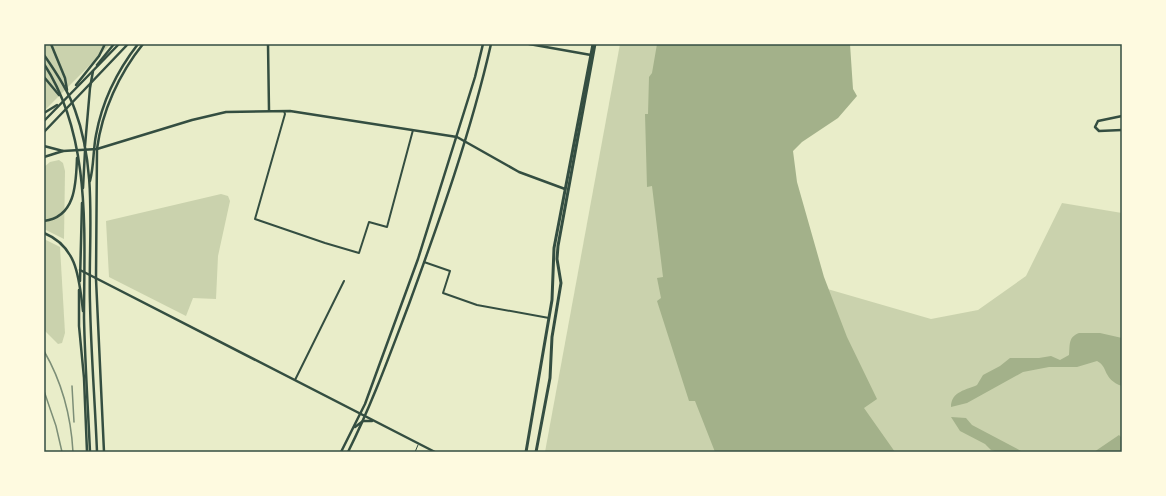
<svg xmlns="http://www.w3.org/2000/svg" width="1166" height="496" font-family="Ubuntu,sans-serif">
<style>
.green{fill:#cad2ad}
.water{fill:#a3b18a}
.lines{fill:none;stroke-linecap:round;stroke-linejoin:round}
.service{stroke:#344e41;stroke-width:1}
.minor{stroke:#344e41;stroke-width:2}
.tertiary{stroke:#344e41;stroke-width:2.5}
.secondary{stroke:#344e41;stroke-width:2.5}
.primary{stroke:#344e41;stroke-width:3}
.rail{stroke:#7c8e77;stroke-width:1.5}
.neatline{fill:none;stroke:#344e41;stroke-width:1.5}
</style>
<rect width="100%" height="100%" fill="#e9edc9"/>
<!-- green -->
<g class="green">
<path d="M44,44H111L44,111Z"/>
<path d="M620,44H676L730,452H545Z"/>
<path d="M59,160L63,163L65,171L64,239L44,229V167L50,162Z"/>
<path d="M221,194L228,196L230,201L218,256L216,299L193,298L186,316L109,277L106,221Z"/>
<path d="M1062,203L1122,213V452H886L858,405L824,288L931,319L978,310L1026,276Z"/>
<path d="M44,239L60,247L65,333L62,343L58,344L44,330Z"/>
</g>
<!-- water -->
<g class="water">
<path d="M657,44H850L853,89L857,96L838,118L802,142L793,151L797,182L824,277L847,337L877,399L864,408L895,452H715L695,401H689L657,301L661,298L657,278L663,277L652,186L647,187L645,114H648L649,77L652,73Z"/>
<path d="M1079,333H1100L1122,338V386C1102,379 1109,367 1097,361L1077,367H1049L1023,372L967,403L951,407C951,391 967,390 977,385L983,375L1000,366L1010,358H1039L1051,356L1060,360L1069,355C1070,345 1068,337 1079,333Z"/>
<path d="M951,417L966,418L972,425L1023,452H998L991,450L985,444L960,431Z"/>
<path d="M1119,435L1122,438L1121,452H1094Z"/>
</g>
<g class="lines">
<!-- service -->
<path class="service" d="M415,452L418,445"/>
<!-- minor -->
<g class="minor">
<path d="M284,111L285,114L255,219L325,243L359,253L369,222L387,227L413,130"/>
<path d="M424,262L450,271L443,293L477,305L549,318"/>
<path d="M295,380L344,281"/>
</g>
<!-- tertiary -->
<g class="tertiary">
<path d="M268,44L269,110"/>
<path d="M529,44L591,55"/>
<path d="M97,65L114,44"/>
<path d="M44,146L63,151"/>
<path d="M85,146L90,88L93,71"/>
<path d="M44,157L63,151L97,149L192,120L226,112L290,111L457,137L519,172L565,189"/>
<path d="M83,188L85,151"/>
<path d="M80,270L435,452"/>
<path d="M80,281L82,203"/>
<path d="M79,290V326L84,378L87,452"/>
<path d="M355,427L363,421H372"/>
<path d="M104,452L96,279L97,149C102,111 119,74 143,44"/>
<path d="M341,452L365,404L418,259L475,77L483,44"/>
<path d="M348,452C372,404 390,354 409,304C440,219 471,132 491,44"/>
</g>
<!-- secondary -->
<g class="secondary">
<path d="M51,44L65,78L67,90"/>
<path d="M44,55C56,72 68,90 75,110C98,172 88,239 90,303C91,353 95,402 97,452"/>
<path d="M44,64C92,137 84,235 84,318C85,363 88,408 90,452"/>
<path d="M44,77L59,95"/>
<path d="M76,85L99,56L105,44"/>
<path d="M44,113L57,105"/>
<path d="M1122,116L1098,121L1095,127L1099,131L1122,130"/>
<path d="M44,121L119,44"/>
<path d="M44,132L128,44"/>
<path d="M90,181C94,166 93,150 96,135C102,102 117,71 138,44"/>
<path d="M44,221C76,217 76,183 77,158"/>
<path d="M44,233C78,247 79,279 83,311"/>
</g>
<!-- primary -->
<g class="primary">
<path d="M526,452L552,300L554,248L593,44"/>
<path d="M536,452L550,378L552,337L561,283L557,259L558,246L595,44"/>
</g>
<!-- rail -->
<g class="rail">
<path d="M44,351C62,382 71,416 73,452"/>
<path d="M72,386L74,422"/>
<path d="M44,391L56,426L62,452"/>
</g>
</g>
<!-- border -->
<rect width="1166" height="496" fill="none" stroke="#fefae0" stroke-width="90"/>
<rect x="45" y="45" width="1076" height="406" class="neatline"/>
</svg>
